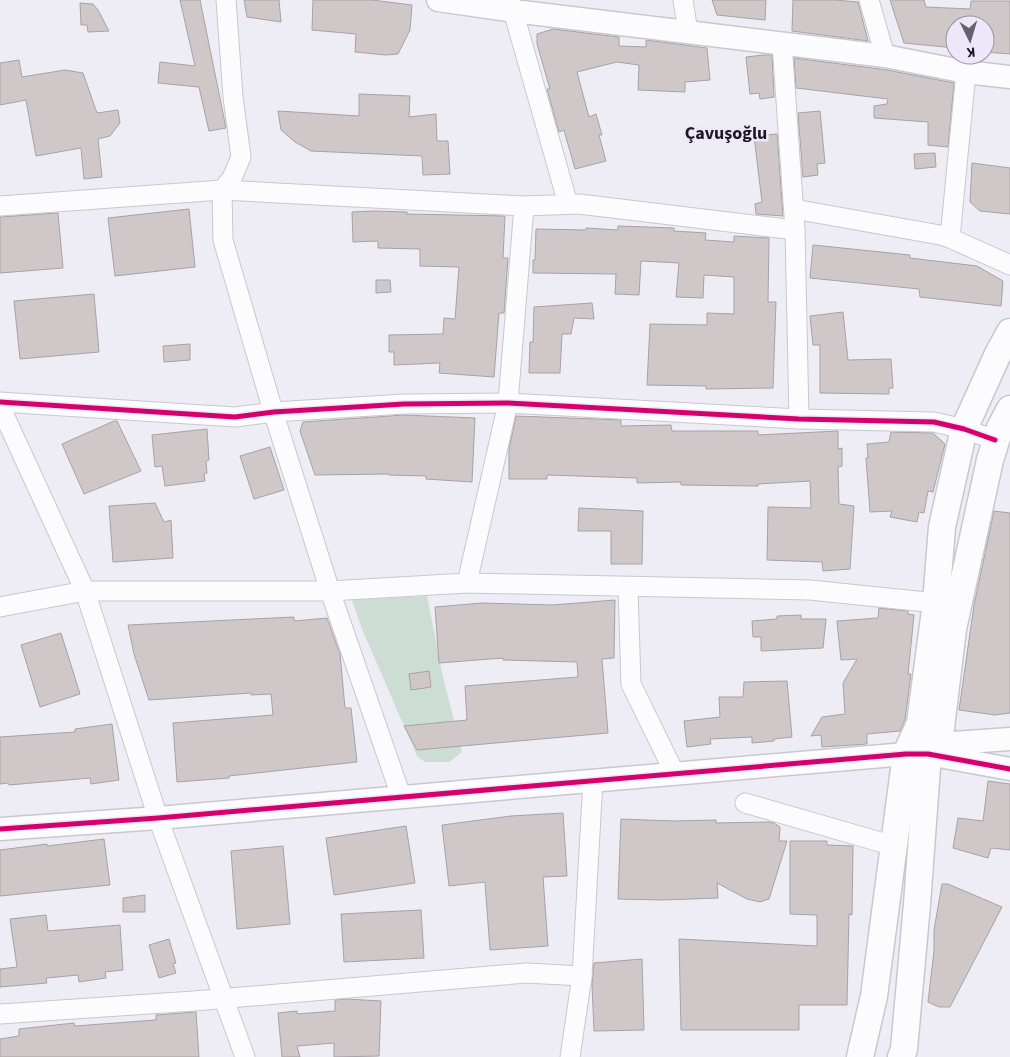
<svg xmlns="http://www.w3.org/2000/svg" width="1010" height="1057" font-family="'Source Sans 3',sans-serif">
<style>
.green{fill:#ccded3}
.building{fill:#d0c8c8;stroke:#a6a2a5}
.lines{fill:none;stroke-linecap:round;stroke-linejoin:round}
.minor-casing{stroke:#c9c7cf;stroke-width:21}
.tertiary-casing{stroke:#c9c7cf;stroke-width:25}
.secondary-casing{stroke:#c9c7cf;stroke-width:29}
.minor{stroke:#fcfcfe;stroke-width:19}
.tertiary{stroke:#fcfcfe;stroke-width:22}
.secondary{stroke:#fcfcfe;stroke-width:26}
.cycleway-casing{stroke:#ece8f9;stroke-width:8}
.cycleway{stroke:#d6006c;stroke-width:5}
.labels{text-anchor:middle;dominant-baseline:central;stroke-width:5;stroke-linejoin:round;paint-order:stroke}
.district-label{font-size:18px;font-weight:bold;fill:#1a191f;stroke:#ece8f9}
</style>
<rect width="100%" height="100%" fill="#eeecf5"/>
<!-- green -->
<path class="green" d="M427,596L443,677L462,752L449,762H425L417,756L362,629L352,600Z"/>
<!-- building -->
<g class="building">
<path d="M180,0H200L226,128L209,131L199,87L158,83L160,62L195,66Z"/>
<path d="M244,0H279L281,22L247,17Z"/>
<path d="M313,0H372L412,5L410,30L398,54L386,55L355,52L356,34L312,30Z"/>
<path d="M712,0H766L765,20L717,15Z"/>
<path d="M793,0H835L858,2L868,41L792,31Z"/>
<path d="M890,0H924L926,7L970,9L971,1H1010V54L985,52V25H955V48L904,43Z"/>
<path d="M80,3L93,4L98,10L109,31L88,32L87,25H81Z"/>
<path d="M553,29L619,37V46L646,47V40L707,48L710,80L685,82V92L638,90L639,65L617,62L577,72L589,117L596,114L602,135H599L606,161L575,169L564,130L559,132L547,89H550L537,44V34Z"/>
<path d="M764,55H772L774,97L760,99L759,93L750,94L746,57Z"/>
<path d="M794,58L887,70L954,83L948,147L928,145V122L874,118V106L887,104L888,99L796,88Z"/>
<path d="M19,60L22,77L65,70L83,73L97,113L118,110L120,123L110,136L98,139L102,177L84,179L81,148L36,156L26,100L0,105V63Z"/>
<path d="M359,94L410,96L409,117L436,114L437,141H448L450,174L423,175L422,156L311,151L295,142L281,130L278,111L359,116Z"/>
<path d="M820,111L825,163L817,164L818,175L803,177L798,113Z"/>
<path d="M777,134L783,216L756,214L755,204L762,202L754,136Z"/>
<path d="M935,153L936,167L915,169L914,154Z"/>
<path d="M972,163L1010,168V214L980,211L970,202Z"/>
<path d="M189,209L195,267L115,276L108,218Z"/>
<path d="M374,211L407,212V214L505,216L503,258H508L504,313H499L494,377L439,373L440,363L394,365V352H389V335L443,334L444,318L455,319L459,267L420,266V249L378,248V241L353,242L352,212Z"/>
<path d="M58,213L63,268L0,273V217Z"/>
<path d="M618,226L674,228V231L706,233L705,240L734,242V236L769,238L768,302H776L773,388L706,389V386L647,385L650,324L707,325V313L734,314V277L704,275L703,298L676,297L679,263L641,261L639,295L615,294L616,274L533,273V260H535L536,229L586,230V228L618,230Z"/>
<path d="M813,245L910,255V258L977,266L1003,281L1001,306L920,297L919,289L810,278Z"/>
<path d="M376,280H390L391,292L376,293Z"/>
<path d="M94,294L99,352L20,359L14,301Z"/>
<path d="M592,303L594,319L574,318L571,334H562L560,373H529L530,342H533L534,307Z"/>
<path d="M843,312L848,360L891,359L893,388H889V394L820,393V345H813L810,316Z"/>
<path d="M190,344V360L164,362L163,346Z"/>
<path d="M404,415L475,418L472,482L426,479V476L389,475V474L315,475L300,431L303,422Z"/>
<path d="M516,416L621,420V426L671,425L672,431H758V435L838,431V449L842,448V466L838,467L839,504L854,506L850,569L823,571L822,562L767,560L768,507L811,508L810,481L758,484V486L681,485V482L637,483V478L547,475V479H509V449Z"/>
<path d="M114,421H117L141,471L84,494L62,444Z"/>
<path d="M207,429L209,460L206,461L207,473L204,474L205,481L165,486L162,466L155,467L152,435Z"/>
<path d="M891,432L933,433L945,444L933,492L928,491L924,513L919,512L917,522L890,517L892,511L870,512L866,458H868L867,444L889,442Z"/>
<path d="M270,447L284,490L254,499L240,456Z"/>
<path d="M155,503L164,522L171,520L173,558L113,562L109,506Z"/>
<path d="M579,508L643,511L642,564H611V531H578Z"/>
<path d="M994,511L1010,513V713L995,715L959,710L974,605Z"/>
<path d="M615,600L614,658L602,659L608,733L417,750L404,726L467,720L465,686L578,677L577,662L503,660V658L439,663L435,607L482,603L553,605Z"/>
<path d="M879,608L908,611V614L914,615L908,674H911L905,719L900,731L867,734V744L822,747L821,735L811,736L822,717L845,714L843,683L857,659L841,660L837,621L878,618Z"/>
<path d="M801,615V619H826L823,648L761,651V637H753L752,621L777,619V616Z"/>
<path d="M294,617V621L327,618L340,654L345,708H351L357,762L229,776V778L177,782L173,723L273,715L271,694L251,695V693L149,700L134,654L128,625Z"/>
<path d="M61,633L80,694L40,707L21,645Z"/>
<path d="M429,671L431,687L411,690L409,674Z"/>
<path d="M787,681L792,737L774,739V741L752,743V737L710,739L711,744L687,747L684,721L720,717L719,697H743L744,682Z"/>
<path d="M112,724L119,780L91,784L90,778L9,785L8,783L0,784V737L75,732V729Z"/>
<path d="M988,781L1010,784V850L991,848L988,858L953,848L958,818L983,821Z"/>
<path d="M563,813L567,876L543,877L548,946L490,950L485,882L449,886L442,825L511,816Z"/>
<path d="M621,819L674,821L716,820V823L769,822L774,823L780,827L779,841H787L769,899L760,902L747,899L717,883L718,898L663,900L618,899Z"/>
<path d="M406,826L415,883L334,895L326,838Z"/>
<path d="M104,839L110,885L0,896V850L47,844V846Z"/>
<path d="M790,841H827V845L853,846L852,915L849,914L847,1005H799V1030H681L679,939L817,946V915L790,914Z"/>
<path d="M283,846L290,924L237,929L231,851Z"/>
<path d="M942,884H948L1002,907L950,1007H939L928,1002L934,951V930Z"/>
<path d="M145,895V912H123V898Z"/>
<path d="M421,910L424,958L344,962L341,914Z"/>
<path d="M46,915L48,931L120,925L123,970L105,972L106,978L79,982L78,975L46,978L47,983L0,987V969L17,967L10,919Z"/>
<path d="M169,939L176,963L173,964L176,973L159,978L149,945Z"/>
<path d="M642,959L644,1030L594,1031L592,984L594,963Z"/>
<path d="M346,999L381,1001L379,1056L334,1057V1043L297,1046L300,1057H282L278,1013L297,1011V1014L335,1011V1000Z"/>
<path d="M196,1012L199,1057H0V1039L19,1036V1029L74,1023L75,1026L156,1020V1015Z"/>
</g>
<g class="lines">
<defs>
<g id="minor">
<path d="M226,0L233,97L241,157L232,178L222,190L223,240L273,411L330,591L401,796"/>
<path d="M510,0L568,204"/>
<path d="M683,0L688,32"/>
<path d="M869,0L885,56"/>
<path d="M782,43L795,230L799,419"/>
<path d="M0,206L222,190L524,206L579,204L795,230"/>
<path d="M794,209L940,235L950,238L1010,265"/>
<path d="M950,238L966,72"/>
<path d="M0,402L235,417L274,412L404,404L508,403L799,419L934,422L964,429L995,440"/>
<path d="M0,406L85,591L158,818L245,1057"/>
<path d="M467,583L810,590L936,603"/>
<path d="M628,587L631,684L675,774"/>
<path d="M0,607L85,591H330L467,583L508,403L524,206"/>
<path d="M745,803L894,846"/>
<path d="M0,1014L194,1001L526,973L582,976"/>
<path d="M570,1057L582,976L593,780"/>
</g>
<g id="tertiary">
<path d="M438,0L514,11L885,56L966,72L1010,77"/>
<path d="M930,735L939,744L1010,739"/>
<path d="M0,829L158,818L906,754H928L1010,769"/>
</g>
<g id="secondary">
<path d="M860,1057L874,996L906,754L920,723L936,603L942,527L964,429L997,356L1010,332"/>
<path d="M901,1057L904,1049L917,904L928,754L939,744L953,629L990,460L1000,428L1010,409"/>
</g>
</defs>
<!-- minor casing -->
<use href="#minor" class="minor-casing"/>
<!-- tertiary casing -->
<use href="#tertiary" class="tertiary-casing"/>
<!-- secondary casing -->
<use href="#secondary" class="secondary-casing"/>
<!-- minor -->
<use href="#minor" class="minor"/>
<!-- tertiary -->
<use href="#tertiary" class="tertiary"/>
<!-- secondary -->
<use href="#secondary" class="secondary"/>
<defs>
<g id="cycleway">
<path d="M0,402L235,417L274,412L404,404L508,403L799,419L934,422L964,429L995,440"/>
<path d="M0,829L158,818L906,754H928L1010,769"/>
</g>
</defs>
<!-- cycleway casing -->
<use href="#cycleway" class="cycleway-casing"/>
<!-- cycleway -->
<use href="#cycleway" class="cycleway"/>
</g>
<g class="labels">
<!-- district labels -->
<g class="district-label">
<text x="726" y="133">Çavuşoğlu</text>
</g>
</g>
<!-- north arrow -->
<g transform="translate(970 40) rotate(175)"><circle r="24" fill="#ece8f9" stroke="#9895a2"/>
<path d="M0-4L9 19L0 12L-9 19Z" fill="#64636a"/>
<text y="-8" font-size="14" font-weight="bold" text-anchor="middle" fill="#1a191f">K</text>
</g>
</svg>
